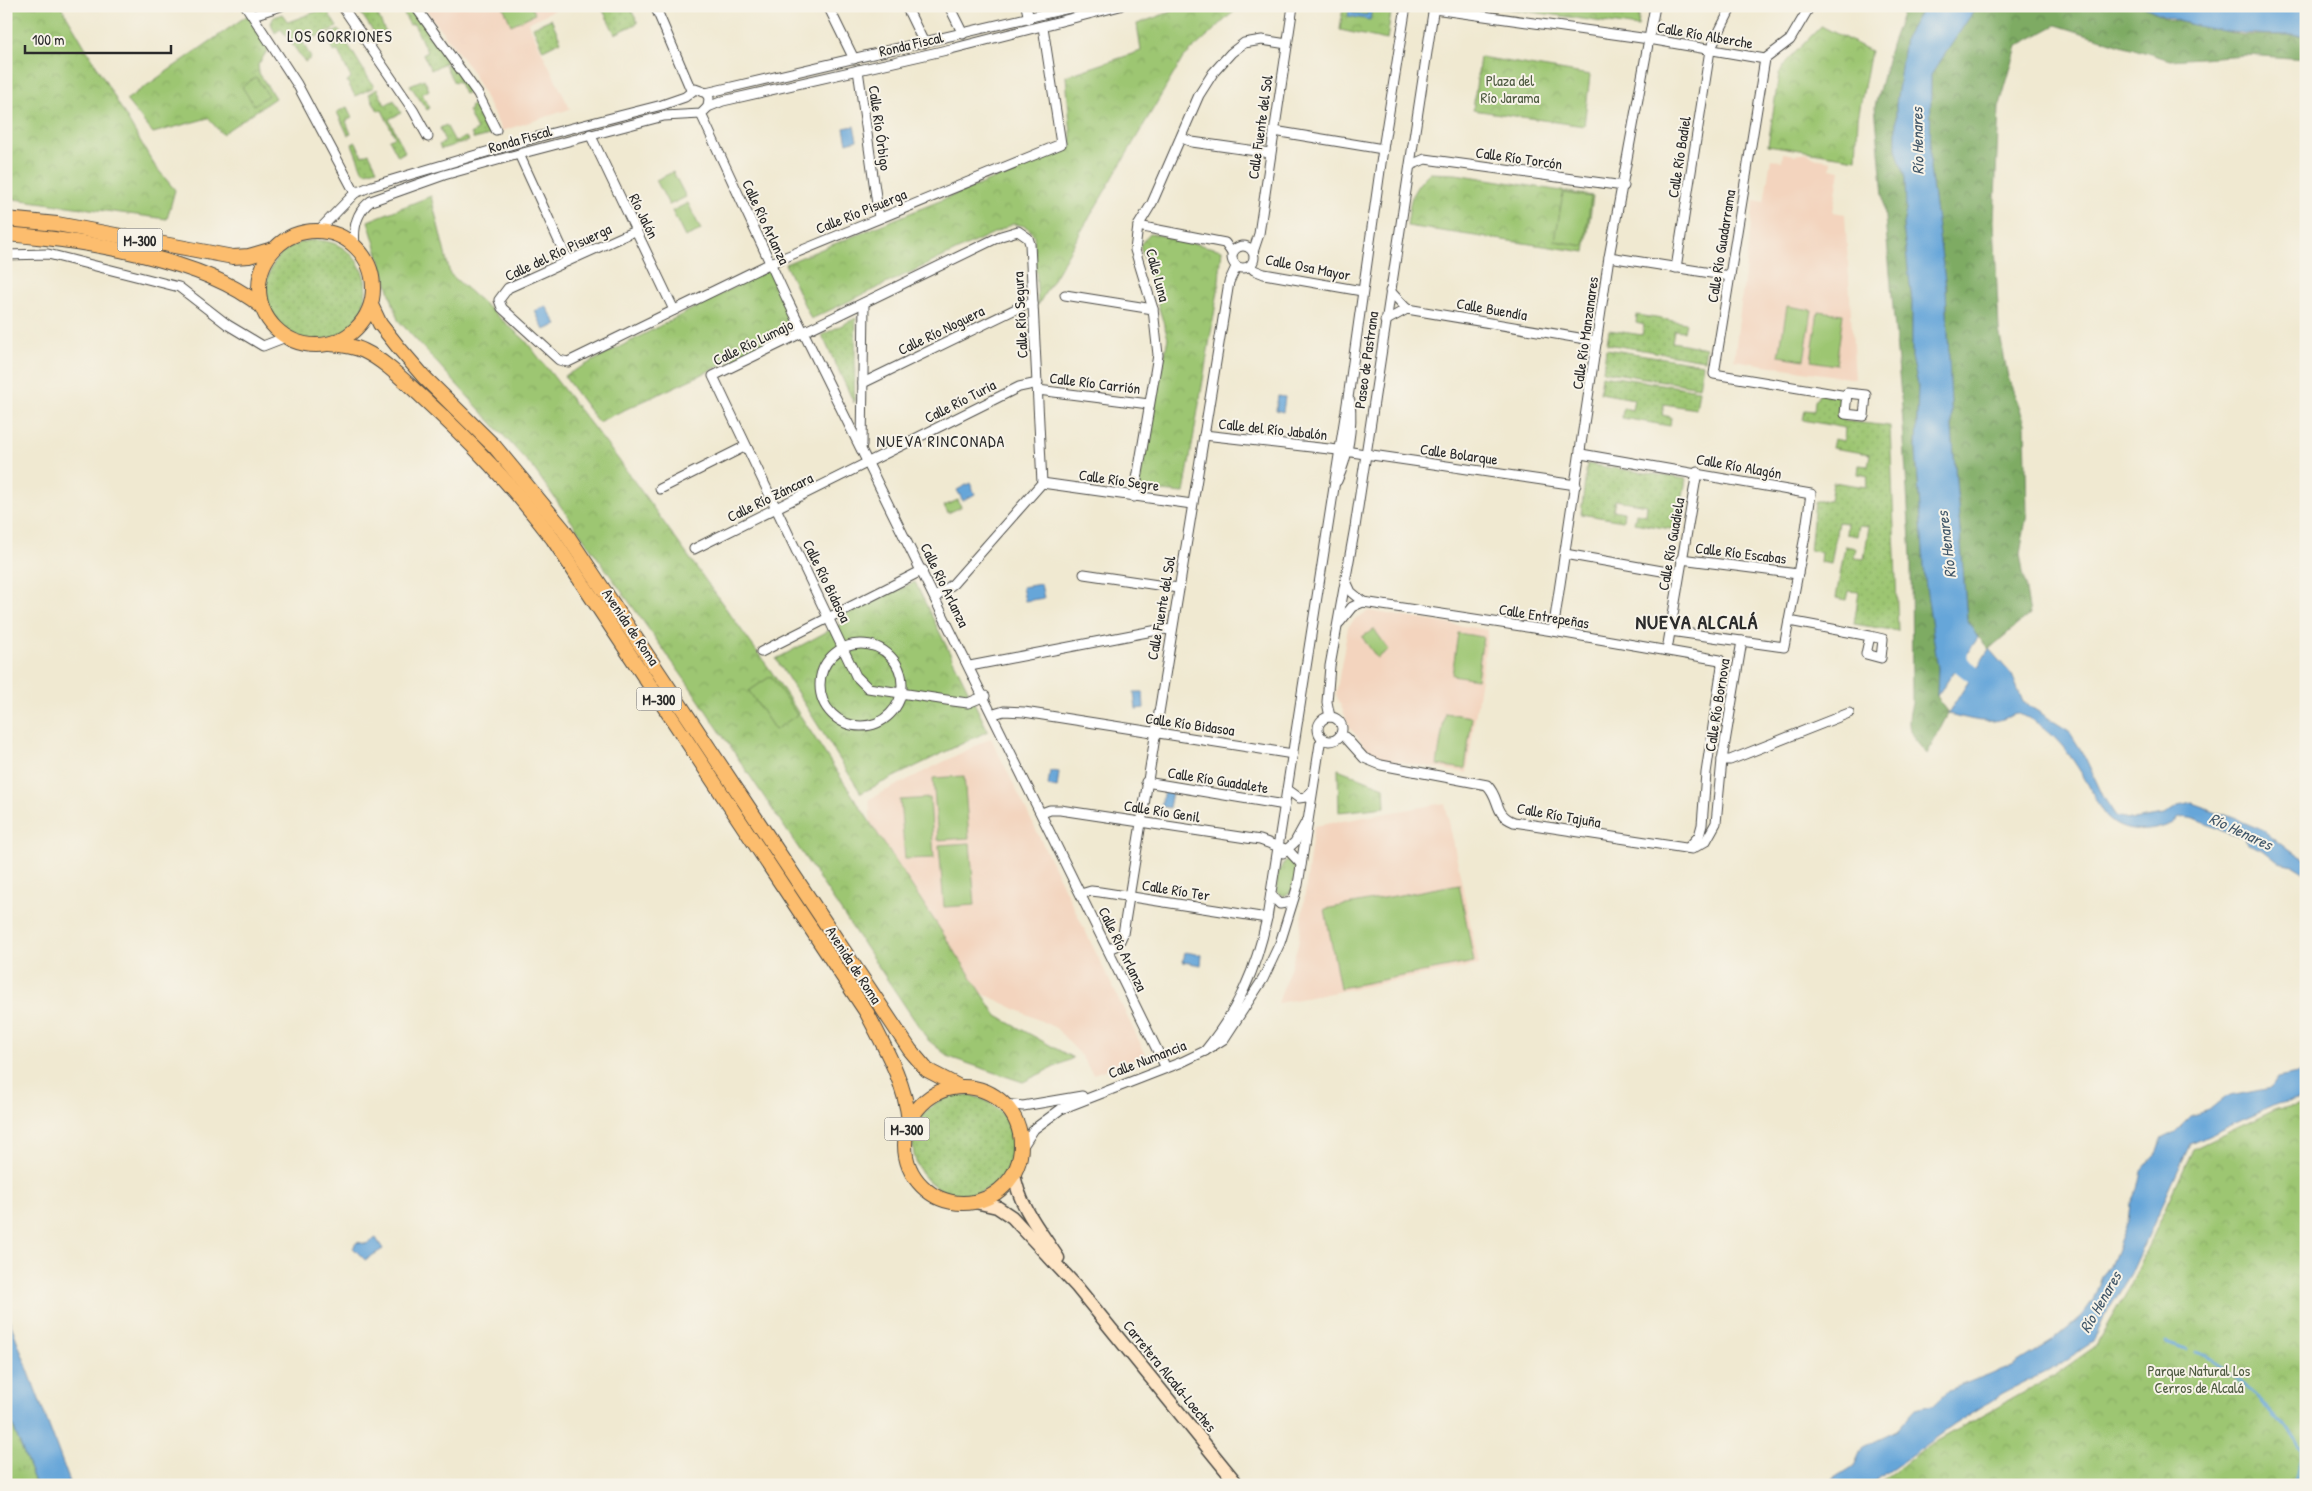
<svg xmlns="http://www.w3.org/2000/svg" width="2312" height="1491" font-family="'Patrick Hand',sans-serif">
<style>
.built{fill:#f3d4be}
.grass{fill:url(#grass-tufts);stroke:#64784e}
.forest{fill:url(#forest-crowns);stroke:#546b48}
.park{fill:url(#park-crowns);stroke:#64784e}
.garden{fill:url(#garden-dots);stroke:#64784e}
.pitch{fill:#9dc672;stroke:#64784e}
.water{fill:#66a6d9;stroke:#486882}
.lines{fill:none;stroke-linecap:round;stroke-linejoin:round}
.stream{stroke:#66a6d9;stroke-width:3}
.river{stroke:#66a6d9;stroke-width:18}
.street-casing{stroke:#494844;stroke-width:11}
.secondary-casing{stroke:#494844;stroke-width:15}
.primary-casing{stroke:#494844;stroke-width:16}
.street{stroke:#fff;stroke-width:9}
.secondary{stroke:#fee5c5;stroke-width:12}
.primary{stroke:#fcbd6e;stroke-width:14}
.labels{text-anchor:middle;dominant-baseline:central;stroke-width:4;stroke-linejoin:round;paint-order:stroke}
.shield{fill:#f7f3e8;stroke:#686764;stroke-width:1}
.shield-label{font-size:14px;font-weight:bold;fill:#2b2b2b}
.street-label{font-size:15px;fill:#2b2b2b;stroke:#f7f3e8}
.park-label{font-size:15px;fill:#4d5a40;stroke:#f7f3e8}
.neighbourhood-label{font-size:16px;letter-spacing:1px;fill:#2b2b2b;stroke:#f7f3e8}
.water-label{font-size:16px;font-style:italic;fill:#405668;stroke:#f7f3e8}
.district-label{font-size:20px;font-weight:bold;letter-spacing:1px;fill:#2b2b2b;stroke:#f7f3e8}
</style>
<defs>
<pattern id="grass-tufts" width="24" height="20" patternUnits="userSpaceOnUse" patternTransform="scale(1.25)"><rect width="24" height="20" fill="#9dc672"/><path d="M3 7l-1-3M5 7V3M7 7l1-3M15 17l-1-3M17 17v-4M19 17l1-3" fill="none" stroke="#87aa63"/></pattern>
<pattern id="forest-crowns" width="20" height="18" patternUnits="userSpaceOnUse" patternTransform="scale(1.25)"><rect width="20" height="18" fill="#7eab64"/><path d="M2 6a3 3 0 1 1 6 0M12 15a3 3 0 1 1 6 0" fill="none" stroke="#678b53"/></pattern>
<pattern id="park-crowns" width="20" height="18" patternUnits="userSpaceOnUse" patternTransform="scale(1.25)"><rect width="20" height="18" fill="#9dc672"/><path d="M2 6a3 3 0 1 1 6 0M12 15a3 3 0 1 1 6 0" fill="none" stroke="#87aa63"/></pattern>
<pattern id="garden-dots" width="8" height="8" patternUnits="userSpaceOnUse" patternTransform="scale(1.25)"><rect width="8" height="8" fill="#9dc672"/><path d="M2 2h.1M6 6h.1" fill="none" stroke="#87aa63" stroke-width="1.8" stroke-linecap="round"/></pattern>
</defs>
<rect width="100%" height="100%" fill="#f7f3e8"/>
<filter id="ink" filterUnits="userSpaceOnUse"><feTurbulence type="fractalNoise" baseFrequency=".02" numOctaves="2"/><feDisplacementMap in="SourceGraphic" scale="10" xChannelSelector="R" yChannelSelector="G"/><feConvolveMatrix kernelMatrix="1 2 1 2 8 2 1 2 1" color-interpolation-filters="sRGB"/></filter>
<filter id="wash" filterUnits="userSpaceOnUse"><feTurbulence type="fractalNoise" baseFrequency=".0096" numOctaves="4" result="noise"/><feDisplacementMap in="SourceGraphic" scale="20" xChannelSelector="R" yChannelSelector="G"/><feGaussianBlur stdDeviation="1.12" result="paint"/><feColorMatrix in="noise" values="0 0 0 0 0 0 0 0 0 0 0 0 0 0 0 0 0 1.4 0 .05"/><feComposite in="paint" operator="in"/></filter>
<g filter="url(#wash)">
<rect width="100%" height="100%" fill="#f0e9d1"/>
<!-- built -->
<g class="built">
<path d="M423,6H562L528,23L570,109L502,131L472,71Z"/>
<path d="M1783,153L1795,155L1807,153L1819,159L1831,161L1830,168L1840,170L1833,212L1845,214L1855,379L1734,360L1754,200L1764,202L1771,159L1782,161Z"/>
<path d="M1369,611L1488,630L1467,773L1387,760L1375,756L1367,749L1350,728L1336,694L1348,627L1356,618Z"/>
<path d="M991,738L1146,1055L1093,1074L1079,1053L1056,1028L982,993L871,824L869,799Z"/>
<path d="M1445,803L1479,965L1278,1003L1298,945L1314,826Z"/>
</g>
<!-- grass -->
<g class="grass">
<path d="M1287,861L1294,864L1296,875L1291,892L1284,896L1278,893C1275,882 1277,867 1287,861Z"/>
<path d="M6,1408L36,1485H6Z"/>
</g>
<!-- forest -->
<g class="forest">
<path d="M1905,6H1924L1905,38L1896,105V148L1905,177L1906,210L1903,225L1912,301V357L1918,385L1916,451L1925,580L1938,668L1937,696L1948,714L1927,754C1910,734 1905,731 1912,703L1911,557L1902,408L1875,106L1891,45Z"/>
<path d="M1977,6H2143L2170,20L2243,35H2306V59L2246,55L2170,60L2056,25L2017,46L1999,108L1994,221L1999,330L2008,377L2025,423L2027,513L2020,554L2030,614L1989,649L1972,630L1967,620L1952,429L1946,288L1930,169L1931,75Z"/>
</g>
<!-- park -->
<g class="park">
<path d="M6,6H61L155,166L175,190L167,219L6,198Z"/>
<path d="M1187,6H1240L1183,58L1038,305L1034,236C1029,226 1023,225 1013,224L811,319L785,264L1072,147L1066,76L1141,51L1137,24Z"/>
<path d="M1343,6H1392L1387,40L1340,30Z"/>
<path d="M1491,6H1639L1640,8L1638,27Z"/>
<path d="M248,15L269,48L258,65L259,73L275,98L222,134L208,118L153,133L126,100Z"/>
<path d="M1821,26L1871,51L1858,118L1856,159L1768,145L1779,74L1786,62Z"/>
<path d="M1480,57L1590,75L1584,126L1473,110Z"/>
<path d="M1429,173L1456,174L1593,196L1585,252L1407,226C1411,199 1409,193 1429,173Z"/>
<path d="M431,196L450,274L525,340L618,459L771,671L997,1016L1073,1058L1023,1082L949,1057L928,1040L688,684L534,469L398,320L368,221Z"/>
<path d="M1150,233L1222,250L1218,291L1184,493L1138,489L1168,338L1140,245Z"/>
<path d="M769,269L796,331L598,422L564,376Z"/>
<path d="M915,582L988,731L861,793L776,659L841,624L838,617Z"/>
<path d="M1338,769L1384,787L1385,807L1339,812Z"/>
<path d="M2306,1104V1485H1877L1929,1445L2056,1374L2096,1346L2129,1289L2193,1149L2277,1109Z"/>
</g>
<!-- garden -->
<g class="garden">
<path d="M316,6H333L335,11L329,14L337,27L303,43L311,58L305,62L281,29L275,33L271,23L274,17L282,14L288,22L318,11Z"/>
<path d="M356,6H398L378,16L386,33L378,38Z"/>
<path d="M405,6H411L450,60L431,70L423,54L427,52L414,24L410,25L401,9Z"/>
<path d="M601,6H629L638,23L615,34Z"/>
<path d="M551,19L561,41L543,50L533,27Z"/>
<path d="M339,30L374,87L355,96L347,81L351,78L338,51L334,52L326,35Z"/>
<path d="M451,62L469,92L464,94L458,81L454,83L445,65Z"/>
<path d="M424,79L429,90L422,94L430,108L427,110L410,85Z"/>
<path d="M377,89L385,105L394,100L401,113L389,119L405,152L398,156L389,139L395,137L382,110L378,111L369,94Z"/>
<path d="M478,102L494,134L474,139L471,134L477,130L468,111L471,109L470,107Z"/>
<path d="M347,107L352,118L346,121L351,134L348,135L337,112Z"/>
<path d="M446,125L455,142L466,137L469,141L441,149L439,145L445,142L440,128Z"/>
<path d="M356,142L362,156L369,153L377,169L366,172L362,170L352,144Z"/>
<circle cx="316" cy="290" r="50"/>
<path d="M1637,315L1686,323L1684,331L1674,330L1672,342L1706,348L1704,360L1607,344L1609,330L1642,335L1644,325L1636,323Z"/>
<path d="M856,318L854,403L822,335Z"/>
<path d="M1606,349L1703,364L1699,387L1603,371Z"/>
<path d="M1602,375L1699,390L1696,409L1664,404L1662,415L1671,417L1670,426L1622,418L1623,408L1632,410L1634,399L1600,393Z"/>
<path d="M1821,392L1840,395L1839,416L1844,421L1890,426L1898,631L1854,624L1859,592L1849,591L1847,600L1836,598L1845,546L1856,548L1854,558L1864,559L1869,526L1859,525L1857,536L1846,534L1847,523L1838,522L1831,564L1820,562L1821,552L1810,551L1815,501H1830L1833,482L1866,487L1868,476L1858,474L1859,465L1868,466L1870,454L1832,448L1834,439L1844,441L1845,428L1803,420L1805,410L1814,411L1815,401Z"/>
<path d="M1587,464L1686,479L1677,530L1634,523L1636,513L1646,515L1647,505L1615,500L1613,510L1624,512L1623,521L1581,514Z"/>
<circle cx="963" cy="1145" r="50"/>
</g>
<!-- pitch -->
<g class="pitch">
<path d="M503,6H531L535,14L511,25Z"/>
<path d="M256,77L268,95L254,105L242,87Z"/>
<path d="M673,172L686,197L669,205L656,180Z"/>
<path d="M1563,193L1591,197L1584,246L1555,241Z"/>
<path d="M688,203L701,230L685,237L672,211Z"/>
<path d="M1787,306L1812,310L1804,360L1779,356Z"/>
<path d="M1818,311L1843,314L1836,365L1811,361Z"/>
<path d="M958,500L961,507L948,513L944,506Z"/>
<path d="M1374,629L1389,650L1377,658L1362,637Z"/>
<path d="M1458,633L1483,637L1477,679L1452,675Z"/>
<path d="M771,676L797,715L775,730L749,691Z"/>
<path d="M1445,713L1472,717L1465,769L1437,765Z"/>
<path d="M964,776L969,838L938,840L933,778Z"/>
<path d="M930,798L934,858L905,859L900,800Z"/>
<path d="M970,843L975,905L944,907L939,845Z"/>
<path d="M1459,884L1474,962L1340,988L1325,909Z"/>
</g>
<!-- water -->
<g class="water">
<path d="M1350,6H1353V13L1367,15L1369,6H1372L1370,20L1348,16Z"/>
<path d="M1924,6H1977L1931,75L1930,169L1946,288L1952,430L1967,620L1978,638L1937,696L1938,668L1925,580L1916,451L1918,385L1912,357V301L1903,225L1906,210L1905,178L1896,148V105L1905,38Z"/>
<path d="M2143,6H2306V35C2248,35 2195,33 2143,6Z"/>
<path d="M854,126L857,140L847,143L844,128Z"/>
<path d="M546,306L557,325L544,330L535,311Z"/>
<path d="M1278,396L1285,397L1283,412L1276,410Z"/>
<path d="M970,483L975,494L963,501L957,490Z"/>
<path d="M1041,584L1044,598L1025,601L1022,587Z"/>
<path d="M1989,649L2012,675L2023,702L2069,731L2084,755L2104,798L2116,816L2133,820L2164,815L2178,806L2192,803L2234,818L2264,831L2287,849L2306,859V873L2293,865L2278,862L2263,850L2248,844L2242,836C2223,836 2197,814 2180,818C2177,819 2174,823 2171,824C2152,832 2128,834 2112,822C2101,814 2097,801 2091,790C2075,760 2050,722 2015,713C1993,728 1972,719 1948,714Z"/>
<path d="M1134,692H1143L1144,708L1136,709Z"/>
<path d="M1050,771L1059,772L1057,788L1048,786Z"/>
<path d="M1164,790L1172,792L1169,808L1161,806Z"/>
<path d="M1185,952L1202,955L1201,965L1183,962Z"/>
<path d="M2306,1072V1098L2277,1104L2190,1144L2130,1276L2105,1315L2094,1341L2057,1366L2002,1394L1953,1425L1870,1485H1824L1854,1466L1863,1446L1897,1430L1916,1409L1932,1405L1948,1390L2014,1365L2054,1340L2081,1317L2093,1300L2102,1276L2110,1266L2128,1222L2130,1204L2137,1189L2141,1171L2156,1154L2161,1139L2175,1132L2191,1116L2209,1110L2225,1097L2271,1088L2278,1078Z"/>
<path d="M376,1238L383,1249L365,1260L353,1248L357,1242L366,1244Z"/>
<path d="M6,1311L71,1485H36L6,1408Z"/>
</g>
<g class="lines">
<!-- stream -->
<g class="stream">
<path d="M2166,1342L2186,1349"/>
<path d="M2196,1352C2223,1358 2277,1419 2297,1440L2303,1450L2294,1485"/>
</g>
<!-- river -->
<path class="river" d="M1957,639L1959,663L1991,688"/>
</g>
</g>
<g filter="url(#ink)">
<g class="lines">
<defs>
<g id="street">
<path d="M246,6L297,84L355,193"/>
<path d="M342,6L413,110L428,137"/>
<path d="M415,6L478,94L496,130"/>
<path d="M655,6L691,90"/>
<path d="M828,6L854,59"/>
<path d="M906,6L924,43"/>
<path d="M949,6L963,34"/>
<path d="M1026,6L1029,19"/>
<path d="M1810,6L1790,40L1765,59L1714,374L1847,396"/>
<path d="M1434,9L1649,39L1765,59"/>
<path d="M253,15L281,6"/>
<path d="M858,70L879,218"/>
<path d="M706,93L1078,6"/>
<path d="M701,114L786,297L1166,1068"/>
<path d="M1274,131L1383,149"/>
<path d="M590,134L674,310"/>
<path d="M1182,138L1192,142L1270,153"/>
<path d="M519,154L568,261"/>
<path d="M1411,165L1425,159L1624,186"/>
<path d="M1138,226L1225,243L1232,253"/>
<path d="M319,230L355,193L372,186L537,137L662,105L685,97L695,89L706,93L709,98L708,107"/>
<path d="M637,230L508,288L499,300L502,308L559,360L568,362L771,263L1061,144L1043,27"/>
<path d="M355,245C353,228 356,212 371,201L444,175L519,154L664,116L701,114L708,107L723,101L951,49L1120,6"/>
<circle cx="1243" cy="257" r="11"/>
<path d="M1253,252L1259,234L1293,6"/>
<path d="M6,255L48,254L179,287L228,325L263,346L286,337"/>
<path d="M1609,257L1730,276"/>
<path d="M1250,266L1254,270L1264,274L1362,291"/>
<path d="M1676,268L1710,50L1732,6"/>
<path d="M1390,291L1407,309"/>
<path d="M1065,295L1153,309"/>
<path d="M1385,321L1407,309L1597,341"/>
<path d="M863,383L1024,305L1033,304"/>
<path d="M1038,390L1149,404"/>
<path d="M1847,393L1866,395L1864,416L1845,414Z"/>
<path d="M1204,435L1338,450L1576,485"/>
<path d="M862,445L864,303"/>
<path d="M1581,454L1811,494L1805,536L1784,647L1670,631"/>
<path d="M1337,481C1348,457 1353,427 1350,401"/>
<path d="M1042,483L1192,504"/>
<path d="M660,489L746,446"/>
<path d="M1134,497L1158,355L1153,309L1135,250L1138,226L1152,203L1199,95L1213,73L1231,53L1244,43L1262,40L1287,44"/>
<path d="M694,549L1019,387L1038,383"/>
<path d="M1565,554L1679,574"/>
<path d="M1681,559L1798,574"/>
<path d="M1084,574L1178,588"/>
<path d="M1346,581L1351,592L1363,602"/>
<path d="M936,597L953,584L1042,483L1030,244L1028,238L1018,231L1001,236L713,376L856,676L868,688L953,701L968,703L985,696"/>
<path d="M1789,621L1870,636L1866,654L1881,658L1883,639L1870,636"/>
<path d="M1340,622L1352,607L1363,602L1553,631L1720,660L1722,666L1706,773L1702,825L1699,836L1688,848"/>
<path d="M1553,631L1609,257L1655,6"/>
<circle cx="861" cy="685" r="41"/>
<path d="M1667,650L1697,472"/>
<path d="M761,652L923,570"/>
<path d="M970,666L1163,629L1171,630"/>
<path d="M994,714L1004,711L1024,712L1293,754"/>
<path d="M1330,717L1327,702L1330,666L1355,527L1434,6"/>
<circle cx="1330" cy="729" r="12"/>
<path d="M1341,734L1346,738L1364,758L1381,765L1487,785C1501,799 1493,814 1514,822L1692,849L1706,841L1716,823L1722,760L1742,641"/>
<path d="M1722,760H1730L1849,713"/>
<path d="M1146,782L1285,805"/>
<path d="M1288,790L1299,798L1306,797L1311,792"/>
<path d="M1042,813L1050,810H1060L1260,840L1288,850L1301,864"/>
<path d="M1283,853L1295,842L1306,822"/>
<path d="M1081,894L1091,891L1100,892L1267,918"/>
<path d="M1271,895L1280,904L1292,902"/>
<path d="M1109,949L1118,945L1123,934L1229,282L1236,267"/>
<path d="M1205,1051C1238,1010 1256,970 1267,918L1349,391L1383,149L1406,6"/>
<path d="M1004,1104L1023,1106L1082,1096"/>
<path d="M1021,1149L1034,1129L1061,1109L1182,1062L1205,1051L1224,1039L1263,979L1280,943L1298,885L1320,744L1323,738"/>
</g>
<g id="secondary">
<path d="M1014,1173C1018,1205 1041,1232 1058,1258"/>
<path d="M975,1202L997,1207L1012,1217L1077,1287L1238,1485"/>
</g>
<g id="primary">
<path d="M6,219L57,224L233,257L249,256L273,249"/>
<circle cx="316" cy="288" r="57"/>
<path d="M6,234C79,240 205,258 262,307"/>
<path d="M371,305L380,324L399,348L424,377L495,447L563,529L910,1050L927,1070L960,1087"/>
<path d="M330,344C342,345 354,346 364,351C385,361 403,380 421,396C472,443 511,484 553,539L867,1013C885,1048 905,1082 909,1121"/>
<circle cx="963" cy="1145" r="58"/>
</g>
</defs>
<!-- street casing -->
<use href="#street" class="street-casing"/>
<!-- secondary casing -->
<use href="#secondary" class="secondary-casing"/>
<!-- primary casing -->
<use href="#primary" class="primary-casing"/>
<!-- street -->
<use href="#street" class="street"/>
<!-- secondary -->
<use href="#secondary" class="secondary"/>
<!-- primary -->
<use href="#primary" class="primary"/>
</g>
</g>
<g class="labels">
<!-- shield labels -->
<g class="shield">
<rect x="117.5" y="228.5" width="45" height="23" rx="4"/>
<rect x="636.5" y="687.5" width="45" height="23" rx="4"/>
<rect x="884.5" y="1117.5" width="45" height="23" rx="4"/>
</g>
<g class="shield-label">
<text x="140" y="240">M-300</text>
<text x="659" y="699">M-300</text>
<text x="907" y="1129">M-300</text>
</g>
<!-- street labels -->
<g class="street-label">
<text transform="translate(1705 35) rotate(10)">Calle Río Alberche</text>
<text transform="translate(911 44) rotate(-13)">Ronda Fiscal</text>
<text transform="translate(1260 127) rotate(-82)">Calle Fuente del Sol</text>
<text transform="translate(880 128) rotate(82)">Calle Río Órbigo</text>
<text transform="translate(520 139) rotate(-16)">Ronda Fiscal</text>
<text transform="translate(1679 157) rotate(-81)">Calle Río Badiel</text>
<text transform="translate(1519 158) rotate(8)">Calle Río Torcón</text>
<text transform="translate(861 211) rotate(-22)">Calle Río Pisuerga</text>
<text transform="translate(644 216) rotate(64)">Río Jalón</text>
<text transform="translate(766 222) rotate(65)">Calle Río Arlanza</text>
<text transform="translate(1721 246) rotate(-81)">Calle Río Guadarrama</text>
<text transform="translate(558 252) rotate(-25)">Calle del Río Pisuerga</text>
<text transform="translate(1308 267) rotate(11)">Calle Osa Mayor</text>
<text transform="translate(1158 275) rotate(75)">Calle Luna</text>
<text transform="translate(1492 309) rotate(10)">Calle Buendía</text>
<text transform="translate(1020 315) rotate(-93)">Calle Río Segura</text>
<text transform="translate(941 330) rotate(-26)">Calle Río Noguera</text>
<text transform="translate(1585 333) rotate(-82)">Calle Río Manzanares</text>
<text transform="translate(753 342) rotate(-26)">Calle Río Lumajo</text>
<text transform="translate(1366 360) rotate(-82)">Paseo de Pastrana</text>
<text transform="translate(1095 383) rotate(7)">Calle Río Carrión</text>
<text transform="translate(960 401) rotate(-27)">Calle Río Turia</text>
<text transform="translate(1273 429) rotate(6)">Calle del Río Jabalón</text>
<text transform="translate(1459 454) rotate(8)">Calle Bolarque</text>
<text transform="translate(1739 466) rotate(10)">Calle Río Alagón</text>
<text transform="translate(1119 480) rotate(8)">Calle Río Segre</text>
<text transform="translate(770 497) rotate(-26)">Calle Río Záncara</text>
<text transform="translate(1671 544) rotate(-80)">Calle Río Guadiela</text>
<text transform="translate(1741 553) rotate(7)">Calle Río Escabas</text>
<text transform="translate(827 581) rotate(64)">Calle Río Bidasoa</text>
<text transform="translate(945 585) rotate(64)">Calle Río Arlanza</text>
<text transform="translate(1161 608) rotate(-80)">Calle Fuente del Sol</text>
<text transform="translate(1544 616) rotate(9)">Calle Entrepeñas</text>
<text transform="translate(631 627) rotate(56)">Avenida de Roma</text>
<text transform="translate(1717 705) rotate(-81)">Calle Río Bornova</text>
<text transform="translate(1190 724) rotate(8)">Calle Río Bidasoa</text>
<text transform="translate(1218 780) rotate(9)">Calle Río Guadalete</text>
<text transform="translate(1162 811) rotate(9)">Calle Río Genil</text>
<text transform="translate(1559 815) rotate(10)">Calle Río Tajuña</text>
<text transform="translate(1176 890) rotate(9)">Calle Río Ter</text>
<text transform="translate(1123 949) rotate(64)">Calle Río Arlanza</text>
<text transform="translate(854 965) rotate(57)">Avenida de Roma</text>
<text transform="translate(1147 1059) rotate(-21)">Calle Numancia</text>
<text transform="translate(1170 1376) rotate(51)">Carretera Alcalá-Loeches</text>
</g>
<!-- park labels -->
<g class="park-label">
<text x="1510" y="80">Plaza del<tspan x="1510" dy="17">Río Jarama</tspan></text>
<text x="2199" y="1370">Parque Natural Los<tspan x="2199" dy="17">Cerros de Alcalá</tspan></text>
</g>
<!-- neighbourhood labels -->
<g class="neighbourhood-label">
<text x="340" y="36">LOS GORRIONES</text>
<text x="941" y="441">NUEVA RINCONADA</text>
</g>
<!-- water labels -->
<g class="water-label">
<text transform="translate(1917 141) rotate(-91)">Río Henares</text>
<text transform="translate(1946 545) rotate(-97)">Río Henares</text>
<text transform="translate(2241 831) rotate(25)">Río Henares</text>
<text transform="translate(2100 1302) rotate(-60)">Río Henares</text>
</g>
<!-- district labels -->
<g class="district-label">
<text x="1697" y="621">NUEVA ALCALÁ</text>
</g>
</g>
<!-- margin -->
<rect width="2312" height="1491" fill="none" stroke="#f7f3e8" stroke-width="25"/>
<!-- scale -->
<path d="M25 45v8h146v-8" fill="none" stroke="#2b2b2b" stroke-width="2.5"/>
<text x="32" y="45" font-size="15" fill="#2b2b2b" stroke="#f7f3e8" stroke-width="4" paint-order="stroke">100 m</text>
</svg>
